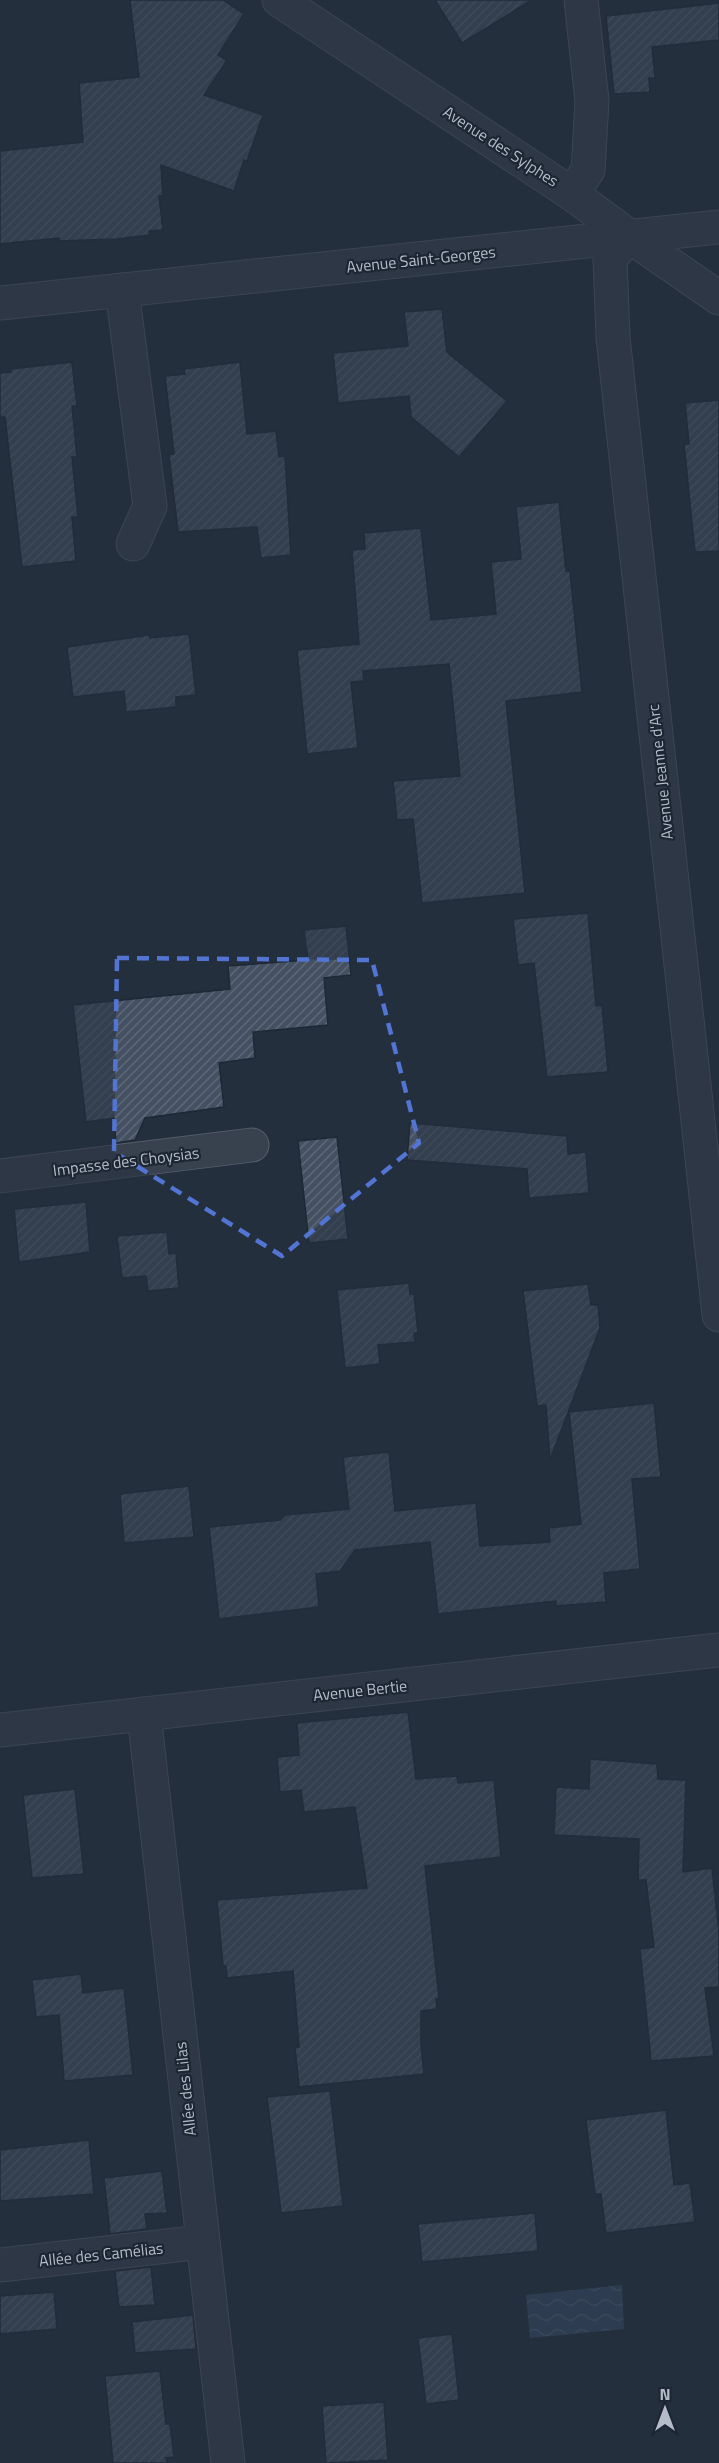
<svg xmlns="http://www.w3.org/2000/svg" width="719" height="2463" font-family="'Titillium Web',sans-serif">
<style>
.water{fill:url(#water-waves)}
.building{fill:url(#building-hatch);stroke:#1f2835;stroke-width:1.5}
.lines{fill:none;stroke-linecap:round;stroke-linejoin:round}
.minor-casing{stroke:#565f6c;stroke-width:35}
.minor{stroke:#38414e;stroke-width:33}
.marked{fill:none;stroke:#5274d3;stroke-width:4.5;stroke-dasharray:12 8;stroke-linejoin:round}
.labels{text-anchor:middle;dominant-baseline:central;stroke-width:4.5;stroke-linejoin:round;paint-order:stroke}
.street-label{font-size:16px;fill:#b4bcc9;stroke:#1d2633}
</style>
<defs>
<pattern id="water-waves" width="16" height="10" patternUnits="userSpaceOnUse" patternTransform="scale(1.5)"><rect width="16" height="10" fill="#394c67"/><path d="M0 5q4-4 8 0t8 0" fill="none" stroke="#53647b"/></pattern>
<pattern id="building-hatch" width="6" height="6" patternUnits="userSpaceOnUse" patternTransform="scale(1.5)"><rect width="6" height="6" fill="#455162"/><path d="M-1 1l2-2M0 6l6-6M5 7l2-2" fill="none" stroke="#5d6877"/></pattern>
</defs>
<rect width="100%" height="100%" fill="#242f3e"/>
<!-- water -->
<path class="water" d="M622,2285L624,2329L530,2338L526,2295Z"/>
<!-- building -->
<g class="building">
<path d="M130,0H223L244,14L218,55L227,60L204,95L263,115L247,161L244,160L234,191L161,165L163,196H159L163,230L149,231L150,235L117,239L59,241V238L0,244V151L83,142L79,83L139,77Z"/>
<path d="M435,0H532L462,43Z"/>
<path d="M719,3V40L652,47L655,78H649L650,92L614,94L606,16Z"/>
<path d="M442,309L447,352L507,401L459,457L411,417L409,396L338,403L333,353L408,346L404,312Z"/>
<path d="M72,362L77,406H72L77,457H72L78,517H72L76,561L22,567L5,417H0V373L11,372V369Z"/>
<path d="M240,362L247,434L276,431L279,457L285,456L291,555L261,558L257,527L178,532L169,455L174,454L165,376L185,374L184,369Z"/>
<path d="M719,400V551L695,552L684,444H689L685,403Z"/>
<path d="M559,502L566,571H570L582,692L506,701L525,893L422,903L413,819L397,820L393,781L460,776L449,664L363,671L364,681L351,682L358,748L307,754L297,650L359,644L352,550L365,549L364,533L421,528L431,620L496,614L491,562L521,559L516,507Z"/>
<path d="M189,634L196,695L176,697V707L126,712L124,691L73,697L67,647L149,635L150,638Z"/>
<path d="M588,913L596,1006L602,1005L608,1072L547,1077L534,963L518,965L513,919Z"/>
<path d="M346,926L351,975L324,978L328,1025L253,1032L255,1058L219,1063L224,1107L145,1118L135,1140L116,1143L114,1118L86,1122L73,1005L230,989L228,966L308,960L304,930Z"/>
<path d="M410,1123L567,1136L568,1154L586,1152L589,1193L529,1198L527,1169L407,1160Z"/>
<path d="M337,1137L348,1239L309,1243L298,1141Z"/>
<path d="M86,1202L90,1252L19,1262L14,1209Z"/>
<path d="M167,1232L169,1254L176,1253L179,1288L148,1291L146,1276L122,1278L117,1236Z"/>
<path d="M409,1283L410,1294H414L418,1333H414L415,1342L378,1345L380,1364L345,1368L337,1290Z"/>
<path d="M588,1284L591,1305H598L600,1328L550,1460L546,1405L537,1406L523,1291Z"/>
<path d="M654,1403L661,1477L632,1479L640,1569L604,1573L606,1602L556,1606V1601L438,1614L430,1542L355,1550L340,1571L316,1574L319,1607L219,1619L209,1527L280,1520L285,1515L349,1509L343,1457L389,1452L395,1511L476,1503L480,1546L550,1542L549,1528L581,1524L569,1412Z"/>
<path d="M189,1486L194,1537L124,1543L120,1494Z"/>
<path d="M408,1712L416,1779L457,1776L458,1783L494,1780L501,1857L425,1866L439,1998L436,1999L437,2009L421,2011V2044L424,2074L299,2087L295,2047H299L293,1971L227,1978L226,1966H223L217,1900L367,1888L355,1807L304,1812L301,1790L280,1792L277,1757L299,1755L297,1723Z"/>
<path d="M590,1759L657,1764L658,1779L686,1780L683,1872L712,1868L719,1932V1987L705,1988L714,2056L651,2061L640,1949L654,1947L646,1880H638L639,1839L554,1835L556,1787L589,1789Z"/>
<path d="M75,1789L84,1874L32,1878L23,1795Z"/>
<path d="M81,1974L83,1993L124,1988L133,2075L64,2081L59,2015L36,2017L32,1980Z"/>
<path d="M330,2091L343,2206L281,2213L267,2097Z"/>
<path d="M666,2110L674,2185L690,2183L695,2222L606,2233L601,2194H595L586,2120Z"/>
<path d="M89,2140L94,2194L0,2201V2150Z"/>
<path d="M162,2171L167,2213L145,2214L147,2229L110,2234L104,2178Z"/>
<path d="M535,2213L538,2251L422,2262L418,2224Z"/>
<path d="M151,2267L155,2305L119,2307L115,2271Z"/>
<path d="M54,2292L57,2329L0,2334V2296Z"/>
<path d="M193,2315L196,2349L135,2353L132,2322Z"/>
<path d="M452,2334L459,2400L426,2404L418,2338Z"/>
<path d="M160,2371L166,2424H170L174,2457L166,2458L167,2463H113L105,2376Z"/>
<path d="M384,2402L388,2460L326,2463L322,2406Z"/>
</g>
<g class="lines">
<defs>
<g id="minor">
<path d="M279,0L572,194L629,236L719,298"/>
<path d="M572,194L588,170L592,101L581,0"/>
<path d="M629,236L610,259L613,337L719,1315"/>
<path d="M122,290L150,506L133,544"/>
<path d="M0,303L719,227"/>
<path d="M0,1176L252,1145"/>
<path d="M144,1714L228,2463"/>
<path d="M0,1730L719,1650"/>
<path d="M0,2265L202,2242"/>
</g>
</defs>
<!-- minor casing -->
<use href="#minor" class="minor-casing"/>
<!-- minor -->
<use href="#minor" class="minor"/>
</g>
<!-- marked area -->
<path d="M0 0H719V2463H0ZM117,958L372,960L419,1143L282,1256L114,1152Z" fill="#242f3e" fill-opacity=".55" fill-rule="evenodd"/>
<path class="marked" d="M117,958L372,960L419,1143L282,1256L114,1152Z"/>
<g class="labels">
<!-- street labels -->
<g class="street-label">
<text transform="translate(501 146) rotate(33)">Avenue des Sylphes</text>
<text transform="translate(421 259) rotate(-6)">Avenue Saint-Georges</text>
<text transform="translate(660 772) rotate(-96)">Avenue Jeanne d'Arc</text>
<text transform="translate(126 1161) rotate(-7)">Impasse des Choysias</text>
<text transform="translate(360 1690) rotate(-6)">Avenue Bertie</text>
<text transform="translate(185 2089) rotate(-96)">Allée des Lilas</text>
<text transform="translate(101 2254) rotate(-6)">Allée des Camélias</text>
</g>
</g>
<!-- north arrow -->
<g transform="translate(665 2409)" stroke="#1d2633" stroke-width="4.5" paint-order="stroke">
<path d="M0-4.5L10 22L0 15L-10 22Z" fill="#b4bcc9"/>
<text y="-9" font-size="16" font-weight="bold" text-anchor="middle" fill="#b4bcc9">N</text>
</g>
</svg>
